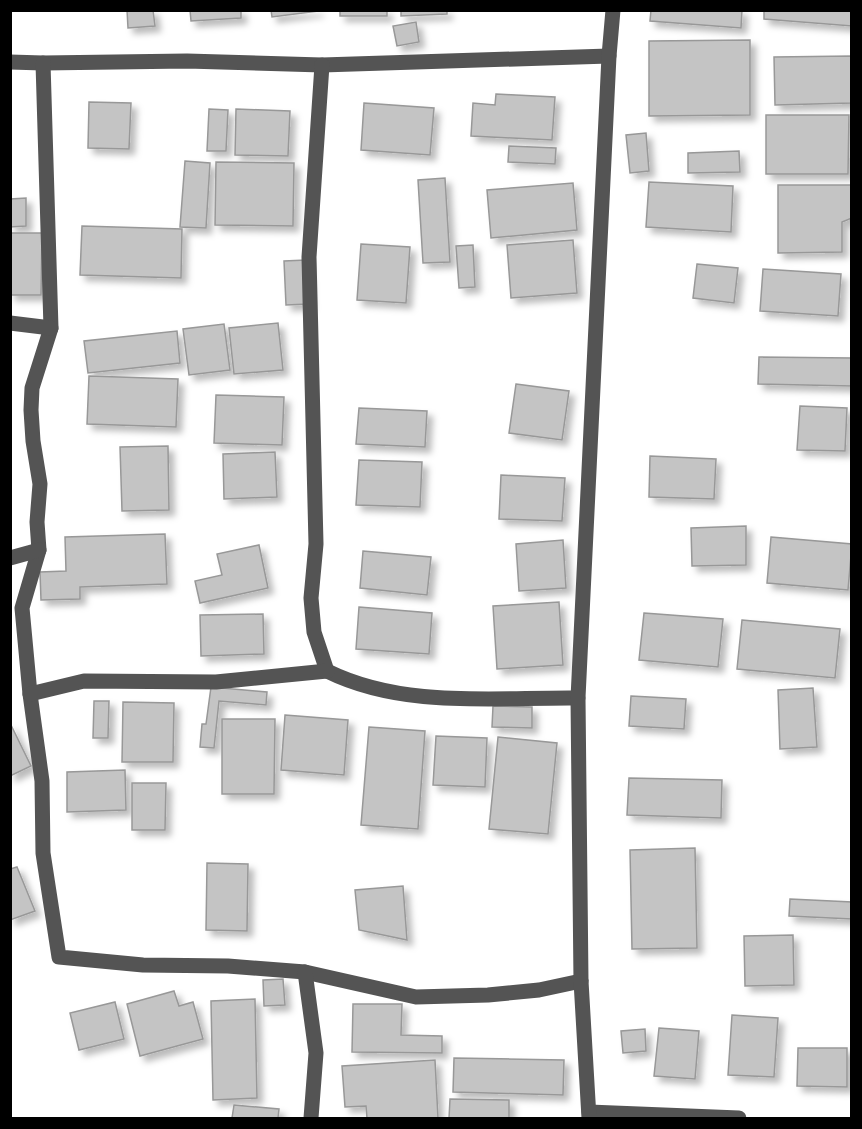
<svg xmlns="http://www.w3.org/2000/svg" width="862" height="1129" font-family="'Alegreya Sans',sans-serif">
<style>
.building{fill:#c4c4c4;stroke:#989898;stroke-width:1.5;filter:url(#shadow)}
.lines{fill:none;stroke-linecap:round;stroke-linejoin:round}
.minor{stroke:#545454;stroke-width:15}
</style>
<defs>
<filter id="shadow"><feDropShadow dx="5.5" dy="5.5" stdDeviation="3" flood-color="#0004"/></filter>
</defs>
<rect width="100%" height="100%" fill="#fff"/>
<!-- building -->
<g class="building">
<path d="M127,10H153L155,26L128,28Z"/>
<path d="M190,10H241V18L191,21Z"/>
<path d="M271,10H318V11L272,17Z"/>
<rect x="340" y="10" width="47" height="6"/>
<path d="M401,10H447V14L401,16Z"/>
<path d="M651,10H742L741,28L650,21Z"/>
<path d="M764,10H852V26L764,19Z"/>
<path d="M416,22L419,42L397,46L393,26Z"/>
<path d="M750,40V115L649,116V41Z"/>
<path d="M851,56L852,103L775,105L774,57Z"/>
<path d="M496,94L555,97L552,140L471,136L473,103L495,105Z"/>
<path d="M89,102L131,103L129,149L88,148Z"/>
<path d="M364,103L434,108L430,155L361,150Z"/>
<path d="M209,109L228,110L226,151H207Z"/>
<path d="M236,109L290,111L288,156L235,155Z"/>
<path d="M766,115H849L848,174H766Z"/>
<path d="M646,133L649,171L630,173L626,135Z"/>
<path d="M509,146L556,148L555,164L508,162Z"/>
<path d="M739,151L740,172L688,173V153Z"/>
<path d="M185,161L210,163L206,228L180,227Z"/>
<path d="M216,162L294,163L293,226L215,225Z"/>
<path d="M445,178L450,262L423,263L418,180Z"/>
<path d="M649,182L733,186L731,232L646,227Z"/>
<path d="M573,183L577,230L491,238L487,190Z"/>
<path d="M778,185H852V218L842,222V252L778,253Z"/>
<path d="M26,198V226L10,227V199Z"/>
<path d="M82,226L182,229L181,278L80,275Z"/>
<path d="M10,233H42L41,295H10Z"/>
<path d="M573,240L577,293L511,298L507,245Z"/>
<path d="M361,244L410,247L406,303L357,300Z"/>
<path d="M473,245L475,287L459,288L456,246Z"/>
<path d="M306,260L308,304L286,305L284,261Z"/>
<path d="M697,264L738,268L734,303L693,298Z"/>
<path d="M763,269L841,274L838,316L760,311Z"/>
<path d="M278,323L283,370L234,374L229,328Z"/>
<path d="M224,324L230,370L189,375L183,329Z"/>
<path d="M177,331L180,363L88,373L84,341Z"/>
<path d="M759,357L852,358V386L758,384Z"/>
<path d="M89,376L178,379L176,427L87,424Z"/>
<path d="M516,384L569,391L562,440L509,433Z"/>
<path d="M216,395L284,397L282,445L214,443Z"/>
<path d="M800,406L847,408L845,451L797,450Z"/>
<path d="M359,408L427,411L425,447L356,444Z"/>
<path d="M168,446L169,510L122,511L120,447Z"/>
<path d="M275,452L277,497L224,499L223,454Z"/>
<path d="M650,456L716,459L714,499L649,497Z"/>
<path d="M359,460L422,462L420,507L356,505Z"/>
<path d="M501,475L565,478L562,521L499,519Z"/>
<path d="M746,526V565L692,566L691,528Z"/>
<path d="M165,534L167,584L80,587V599L41,600L40,572L66,571L65,537Z"/>
<path d="M771,537L852,544L848,590L767,583Z"/>
<path d="M563,540L566,588L519,591L516,544Z"/>
<path d="M259,545L268,588L200,603L195,581L222,575L217,554Z"/>
<path d="M363,551L431,557L427,595L360,588Z"/>
<path d="M559,602L563,665L497,669L493,606Z"/>
<path d="M359,607L432,613L429,654L356,649Z"/>
<path d="M644,613L723,619L718,667L639,660Z"/>
<path d="M263,614L264,654L201,656L200,615Z"/>
<path d="M742,620L840,629L835,678L737,669Z"/>
<path d="M211,687L267,692L266,705L219,701L214,748L200,747L202,724H206Z"/>
<path d="M813,688L817,747L780,749L778,690Z"/>
<path d="M631,696L686,699L684,729L629,726Z"/>
<path d="M94,701H109L108,738H93Z"/>
<path d="M123,702L174,703L173,762H122Z"/>
<path d="M493,706L532,707V728L492,727Z"/>
<path d="M285,715L348,720L344,775L281,770Z"/>
<path d="M222,719H275L274,794H222Z"/>
<path d="M10,723L31,766L10,776Z"/>
<path d="M369,727L425,731L418,829L361,825Z"/>
<path d="M436,736L487,738L485,787L433,785Z"/>
<path d="M498,737L557,743L548,834L489,829Z"/>
<path d="M125,770L126,810L67,812V772Z"/>
<path d="M629,778L722,780L721,818L627,815Z"/>
<path d="M132,783H166L165,830H132Z"/>
<path d="M695,848L697,948L632,949L630,850Z"/>
<path d="M207,863L248,864L247,931L206,930Z"/>
<path d="M17,867L35,911L10,920V869Z"/>
<path d="M403,886L407,940L359,930L355,890Z"/>
<path d="M790,899L852,902V919L789,916Z"/>
<path d="M793,935L794,985L745,986L744,936Z"/>
<path d="M283,979L285,1005L264,1006L263,980Z"/>
<path d="M174,991L179,1006L193,1002L203,1039L140,1056L127,1004Z"/>
<path d="M255,999L257,1098L213,1100L211,1001Z"/>
<path d="M115,1002L124,1039L79,1050L70,1013Z"/>
<path d="M353,1004H402L401,1035L442,1036V1053L352,1052Z"/>
<path d="M732,1015L778,1018L774,1077L728,1075Z"/>
<path d="M659,1028L699,1031L695,1079L654,1076Z"/>
<path d="M645,1029L646,1051L623,1053L621,1031Z"/>
<path d="M798,1048H847V1087L797,1086Z"/>
<path d="M454,1058L564,1060L563,1095L453,1092Z"/>
<path d="M435,1060L438,1118H367L366,1106L345,1107L342,1066Z"/>
<path d="M450,1099L509,1100V1118H449Z"/>
<path d="M234,1105L279,1109L278,1118H232Z"/>
</g>
<g class="lines">
<!-- minor -->
<g class="minor">
<path d="M10,62L43,63L187,61L322,65L609,56"/>
<path d="M43,63L51,328L32,388L31,410L33,441L40,484L37,522L39,550L22,608L30,694L42,781L43,853L59,957L143,965L228,966L305,972L416,997L488,995L539,990L581,981"/>
<path d="M322,65L309,257L316,544L311,598L314,632L327,671C404,709 494,697 578,698"/>
<path d="M10,323L51,328"/>
<path d="M10,558L39,550"/>
<path d="M30,694L84,681L216,682L327,671"/>
<path d="M305,972L316,1053L311,1118"/>
<path d="M589,1112L739,1118"/>
<path d="M589,1118L581,981L578,698L609,56L613,10"/>
</g>
</g>
<!-- border -->
<rect width="862" height="1129" fill="none" stroke="#000000" stroke-width="24"/>
</svg>
